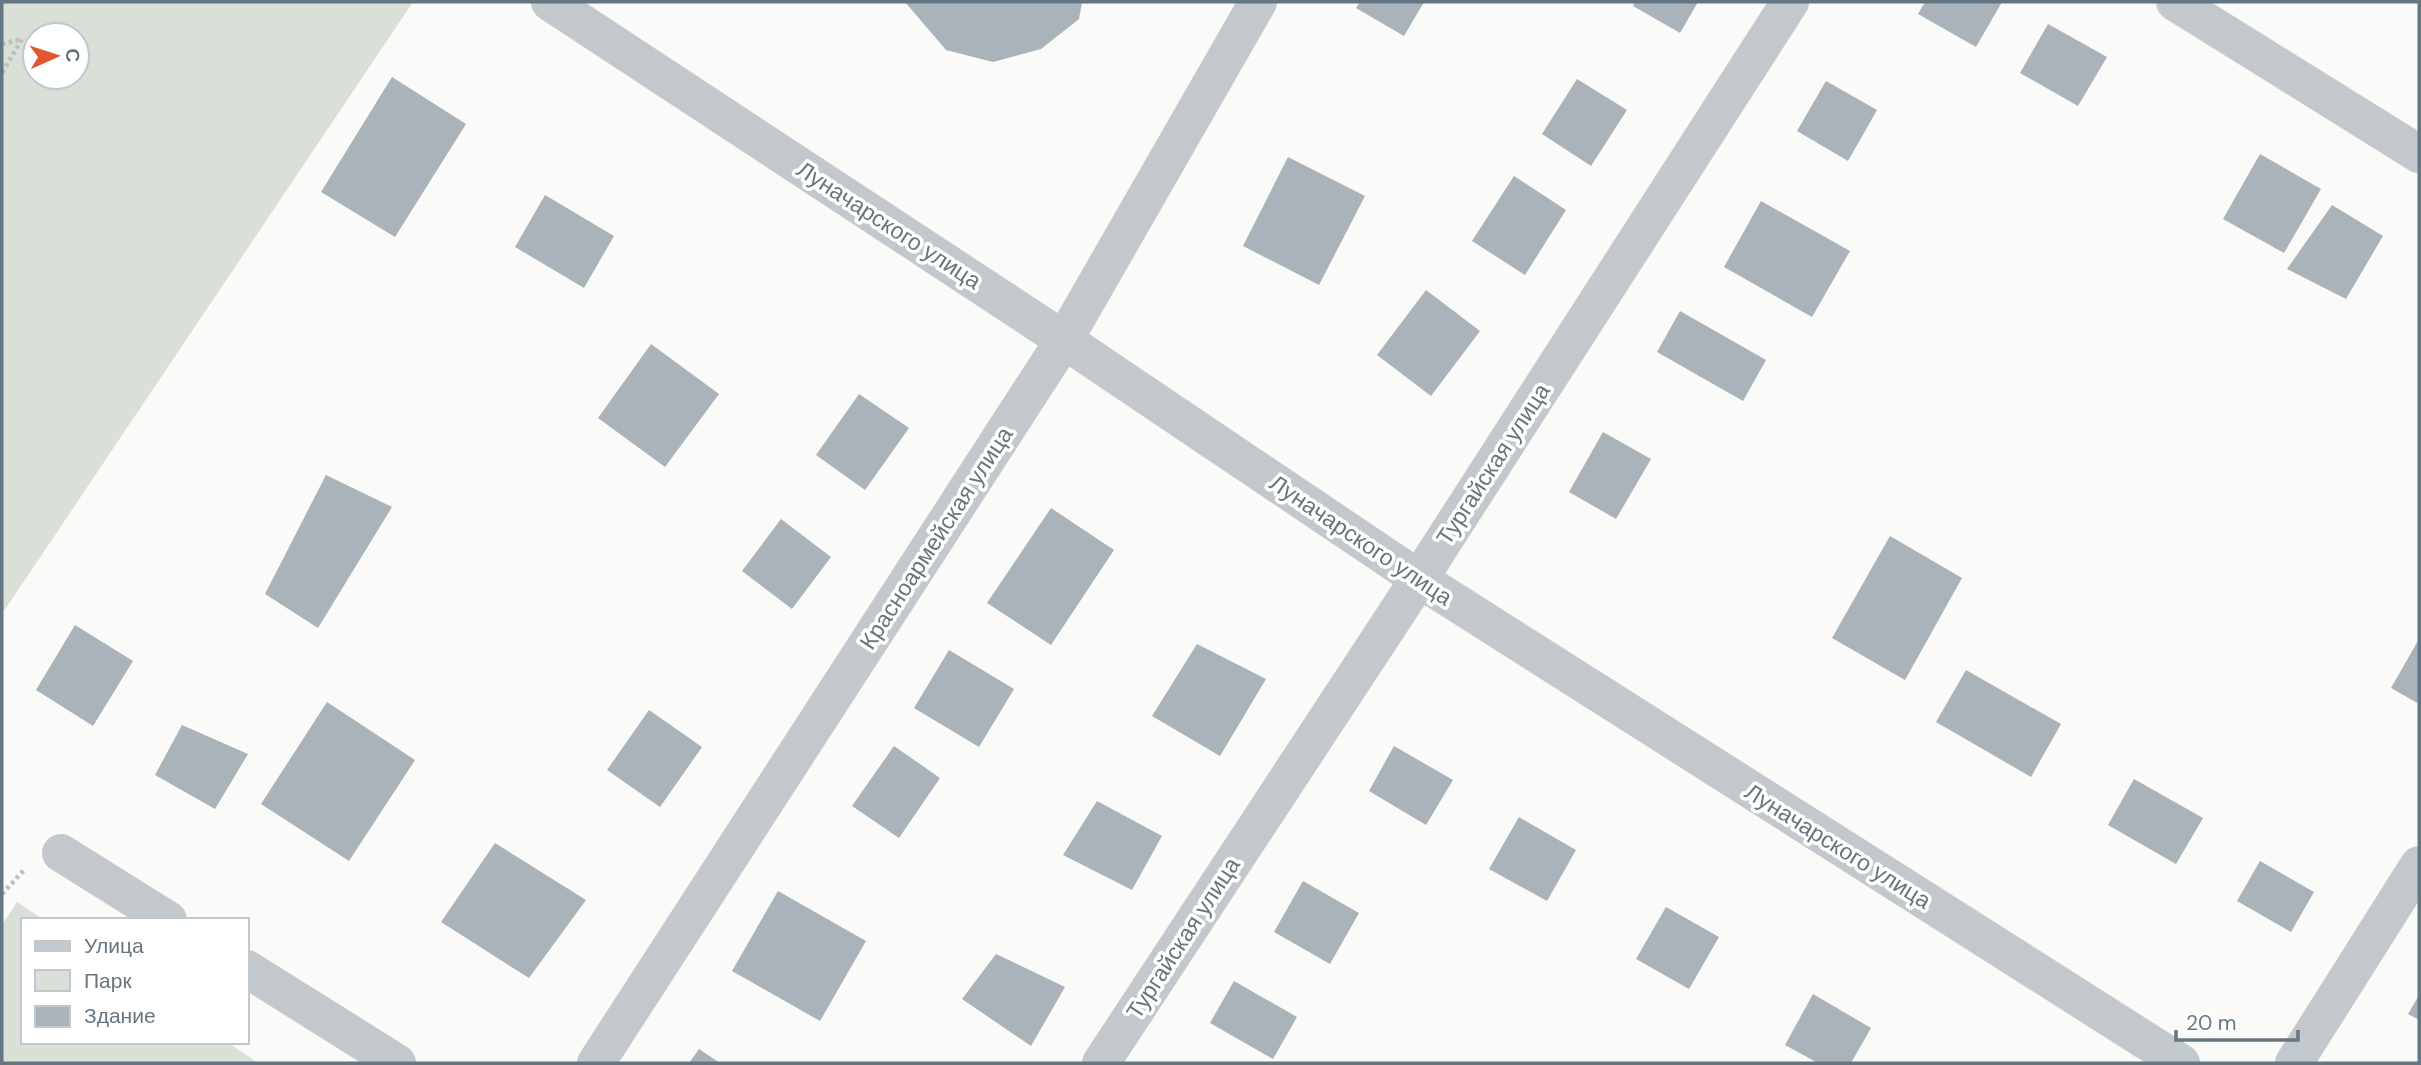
<svg xmlns="http://www.w3.org/2000/svg" width="2421" height="1065" font-family="'DM Sans',sans-serif">
<style>
.green{fill:#dadfd7;fill-rule:evenodd}
.building{fill:#aab3b9}
.lines{fill:none;stroke-linecap:round;stroke-linejoin:round}
.path{stroke:#bbbfc2;stroke-width:4.5;stroke-dasharray:3.5 3.5;stroke-linecap:butt}
.minor{stroke:#c3c8cc;stroke-width:38}
.labels{text-anchor:middle;dominant-baseline:central;stroke-width:7;stroke-linejoin:round;paint-order:stroke}
.street-label{font-size:23px;fill:#657683;stroke:#fff}
</style>
<rect width="100%" height="100%" fill="#fafaf8"/>
<!-- green -->
<g class="green">
<path d="M2,2H413L2,614ZM35,35H77V77H35Z"/>
<path d="M17,902L44,920H23V1042H227L258,1063H2V925Z"/>
</g>
<!-- building -->
<g class="building">
<path d="M905,2H1082L1079,19L1041,49L993,62L946,50Z"/>
<path d="M1360,2H1424L1404,36L1356,8Z"/>
<path d="M1635,2H1698L1680,33L1633,6Z"/>
<path d="M1925,2H2002L1976,47L1918,14Z"/>
<path d="M2048,24L2107,57L2078,106L2020,73Z"/>
<path d="M392,77L466,124L395,237L321,192Z"/>
<path d="M1577,79L1627,110L1591,166L1542,134Z"/>
<path d="M1826,81L1877,110L1848,161L1797,131Z"/>
<path d="M2260,154L2321,189L2284,253L2223,219Z"/>
<path d="M1288,157L1365,196L1319,285L1243,246Z"/>
<path d="M1514,176L1566,210L1525,275L1472,241Z"/>
<path d="M545,195L614,236L584,288L515,247Z"/>
<path d="M1761,201L1850,251L1812,317L1724,267Z"/>
<path d="M2332,205L2383,236L2346,299L2287,269Z"/>
<path d="M1426,290L1480,331L1431,396L1377,355Z"/>
<path d="M1680,311L1766,360L1743,401L1657,352Z"/>
<path d="M651,344L719,394L665,467L598,418Z"/>
<path d="M859,394L909,428L865,490L816,455Z"/>
<path d="M1603,432L1651,459L1616,519L1569,492Z"/>
<path d="M326,475L392,507L318,628L265,594Z"/>
<path d="M1051,508L1114,550L1051,645L987,603Z"/>
<path d="M781,519L831,557L792,609L742,571Z"/>
<path d="M1890,536L1962,578L1905,680L1832,638Z"/>
<path d="M75,625L133,661L93,726L36,690Z"/>
<path d="M2419,639V704L2391,688Z"/>
<path d="M1197,644L1266,679L1220,756L1152,716Z"/>
<path d="M949,650L1014,689L979,747L914,708Z"/>
<path d="M1966,670L2061,724L2031,777L1936,722Z"/>
<path d="M327,702L415,760L349,861L261,804Z"/>
<path d="M649,710L702,747L660,807L607,770Z"/>
<path d="M182,725L248,754L215,809L155,775Z"/>
<path d="M894,746L940,778L899,838L852,806Z"/>
<path d="M1394,746L1453,780L1426,825L1369,791Z"/>
<path d="M2134,779L2203,818L2176,864L2108,825Z"/>
<path d="M1097,801L1162,836L1132,890L1063,855Z"/>
<path d="M1519,817L1576,850L1547,901L1489,869Z"/>
<path d="M495,843L586,900L529,978L441,922Z"/>
<path d="M2260,861L2314,892L2291,932L2237,901Z"/>
<path d="M1303,881L1359,913L1330,964L1274,932Z"/>
<path d="M778,891L866,941L820,1021L732,971Z"/>
<path d="M1666,907L1719,937L1689,989L1636,959Z"/>
<path d="M996,954L1065,987L1031,1046L962,999Z"/>
<path d="M1234,981L1297,1017L1273,1059L1210,1023Z"/>
<path d="M1813,994L1871,1028L1851,1063H1818L1785,1045Z"/>
<path d="M2419,995V1020L2408,1014Z"/>
<path d="M699,1049L720,1063H689Z"/>
</g>
<g class="lines">
<!-- path -->
<g class="path">
<path d="M2,44L22,39L2,73"/>
<path d="M2,894L25,869"/>
</g>
<!-- minor -->
<g class="minor">
<path d="M550,2L1064,340L1419,579L2181,1063"/>
<path d="M2175,2L2419,154"/>
<path d="M61,853L168,920"/>
<path d="M247,969L397,1063"/>
<path d="M596,1063L1064,340L1258,2"/>
<path d="M1101,1063L1419,579L1790,2"/>
<path d="M2294,1063L2419,865"/>
</g>
</g>
<g class="labels">
<!-- street labels -->
<g class="street-label">
<text transform="translate(889 225) rotate(33)">Луначарского улица</text>
<text transform="translate(1493 464) rotate(-57)">Тургайская улица</text>
<text transform="translate(936 538) rotate(-57)">Красноармейская улица</text>
<text transform="translate(1361 540) rotate(34)">Луначарского улица</text>
<text transform="translate(1838 846) rotate(32)">Луначарского улица</text>
<text transform="translate(1183 938) rotate(-57)">Тургайская улица</text>
</g>
</g>
<!-- border -->
<rect width="2421" height="1065" fill="none" stroke="#657683" stroke-width="7"/>
<!-- legend -->
<rect x="21" y="918" width="228" height="126" fill="#ffffff" stroke="#c1c8cd" stroke-width="2"/>
<rect x="35" y="941" width="35" height="10" fill="#c3c8cc" stroke="#c1c8cd" stroke-width="2"/>
<text x="84" y="953" font-size="21" fill="#657683">Улица</text>
<rect x="35" y="970" width="35" height="21" fill="#dadfd7" stroke="#c1c8cd" stroke-width="2"/>
<text x="84" y="988" font-size="21" fill="#657683">Парк</text>
<rect x="35" y="1006" width="35" height="21" fill="#aab3b9" stroke="#c1c8cd" stroke-width="2"/>
<text x="84" y="1023" font-size="21" fill="#657683">Здание</text>
<!-- north arrow -->
<g transform="translate(56 56) rotate(87)"><circle r="33" fill="#ffffff" stroke="#c1c8cd" stroke-width="2"/>
<path d="M0-5L12 26L0 18L-12 26Z" fill="#e4572e"/>
<text y="-10" font-size="19" font-weight="bold" text-anchor="middle" fill="#657683">С</text>
</g>
<!-- scale -->
<path d="M2176 1030v10h122v-10" fill="none" stroke="#657683" stroke-width="3.5"/>
<text x="2186" y="1030" font-size="21" fill="#657683" stroke="#ffffff" stroke-width="5" paint-order="stroke">20 m</text>
</svg>
